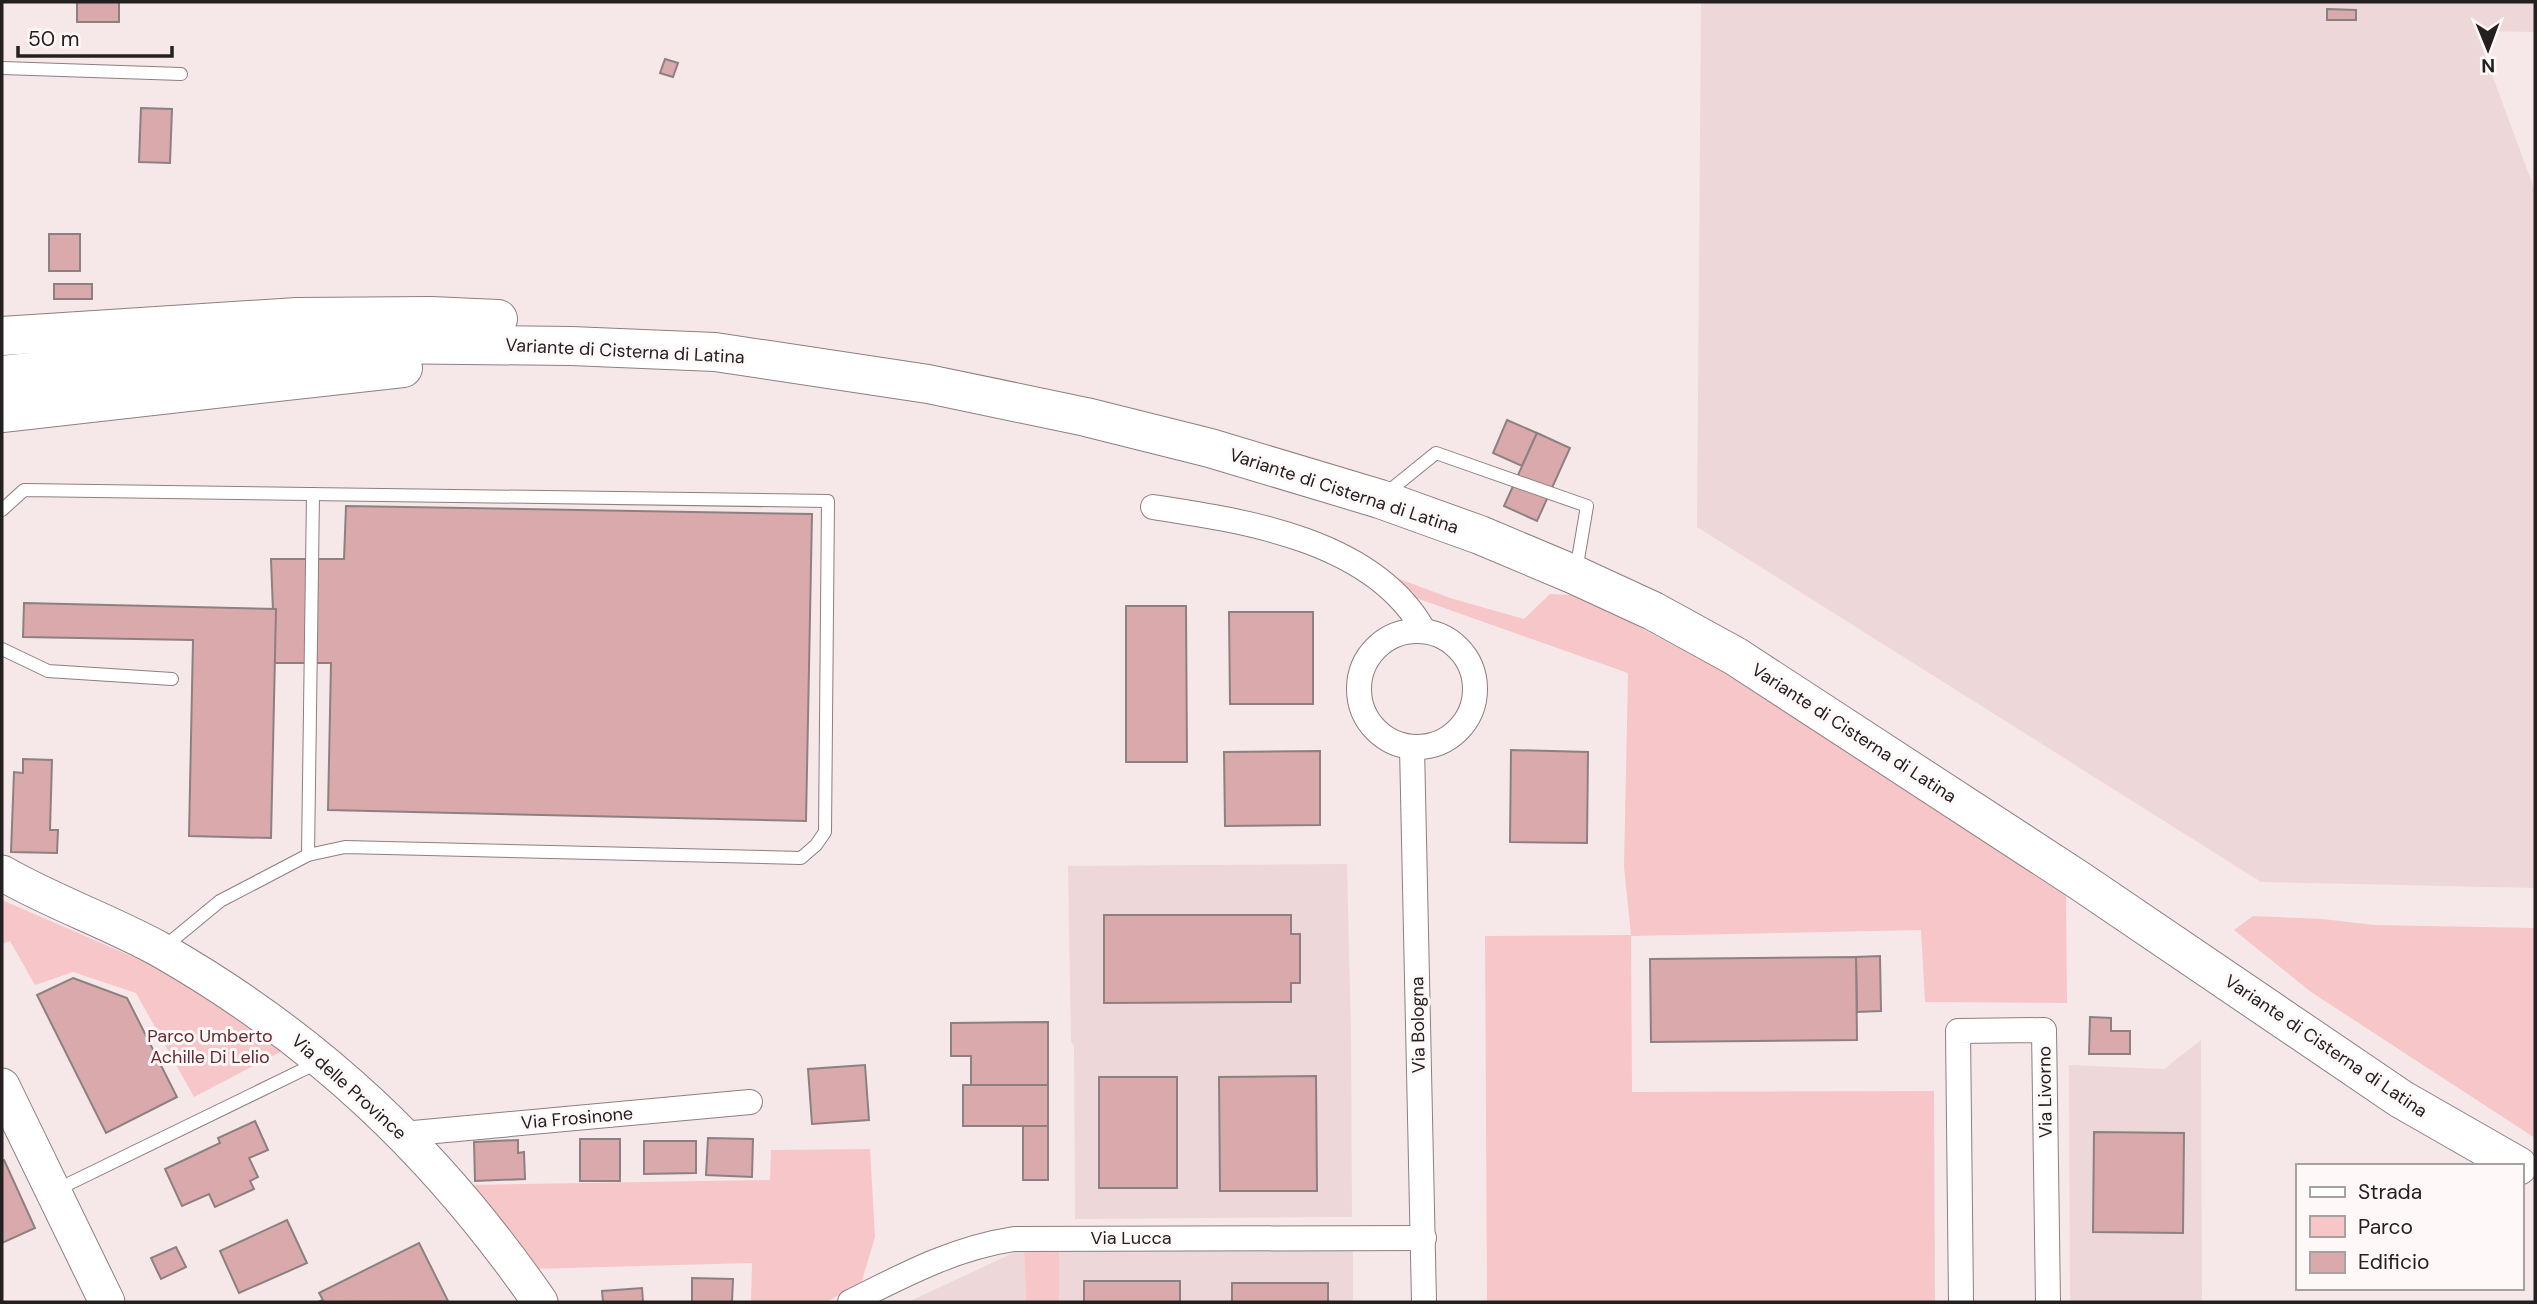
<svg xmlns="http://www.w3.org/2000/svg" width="2537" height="1304" font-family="'DM Sans',sans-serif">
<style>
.built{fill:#edd7d8}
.green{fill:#f7c6c8}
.building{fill:#daa9ab;stroke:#8c8080;stroke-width:2}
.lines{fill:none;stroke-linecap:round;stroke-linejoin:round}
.lane-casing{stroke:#8c7f80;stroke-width:14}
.street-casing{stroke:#8c7f80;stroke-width:26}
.secondary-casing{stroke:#8c7f80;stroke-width:37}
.primary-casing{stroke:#8c7f80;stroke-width:40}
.lane{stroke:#fff;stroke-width:12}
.street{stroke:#fff;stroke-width:24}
.secondary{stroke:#fff;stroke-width:35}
.primary{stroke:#fff;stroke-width:38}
.labels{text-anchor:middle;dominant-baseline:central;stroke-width:6;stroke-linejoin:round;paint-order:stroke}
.street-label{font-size:18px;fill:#252020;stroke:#fef8f8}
.park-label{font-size:18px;fill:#672930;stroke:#fef8f8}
</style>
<rect width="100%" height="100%" fill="#f6e8e9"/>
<!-- built -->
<g class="built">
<path d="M1701,2H2535V32L2476,31L2535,191V888L2261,882L1697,527Z"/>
<path d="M1347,864L1351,1034L1352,1217L1075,1219L1074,1046L1071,1041L1068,866Z"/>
<path d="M2201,1040L2202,1302H2070L2069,1065L2164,1069Z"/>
<path d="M1024,1248L1026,1302H908Z"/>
<path d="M1059,1250L1353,1251V1302H1059Z"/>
</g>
<!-- green -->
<g class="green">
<path d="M1397,578L1450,598L1524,619L1550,594L1571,595L1613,613L1789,707L2066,892L2067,1003L1925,1002L1921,930L1631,936L1632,1092L1934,1091L1935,1302H1487L1485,936L1631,935L1624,867L1628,673L1416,598Z"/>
<path d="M2,900L175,975L284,1050L194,1097L136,993L73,972L35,985L10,941L2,944Z"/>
<path d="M2253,916L2323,919L2374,925L2535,928V1138L2311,992L2234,930Z"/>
<path d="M870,1149L875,1237L861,1284L826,1302H751L752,1263L530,1269L465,1185L770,1180L771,1150Z"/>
<path d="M1024,1248L1059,1250V1302H1026Z"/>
</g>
<!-- building -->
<g class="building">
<rect x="77" y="2" width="42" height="20"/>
<path d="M2327,9L2356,10V20H2327Z"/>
<path d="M665,59L678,63L673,77L660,73Z"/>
<path d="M141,108L172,109L170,163L139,162Z"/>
<rect x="49" y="234" width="31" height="37"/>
<rect x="54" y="284" width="38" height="15"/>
<path d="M1507,420L1537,433L1522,466L1493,453Z"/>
<path d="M1537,433L1570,448L1537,521L1504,506Z"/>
<path d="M346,506L812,514L806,821L328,810L331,663H275L271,559H344Z"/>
<path d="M24,603L276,609L271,838L189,836L193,640L23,637Z"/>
<path d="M1126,606H1186L1187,762H1126Z"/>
<path d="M1229,612H1313V704H1230Z"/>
<path d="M1511,750L1588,752L1587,843L1510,842Z"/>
<path d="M1320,751V825L1225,826L1224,752Z"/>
<path d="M23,759L52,760L50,830H58L57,853L11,852L14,772L23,773Z"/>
<path d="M1104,915H1291V934H1300V983H1291V1002L1104,1003Z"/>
<path d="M1880,956L1881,1011L1857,1012L1856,957Z"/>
<path d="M1856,957L1857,1040L1651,1042L1650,959Z"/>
<path d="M73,978L127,998L177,1097L106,1133L37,995Z"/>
<path d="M2090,1017L2111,1018V1031H2130V1054H2089Z"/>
<path d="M1048,1022V1085H971V1056H951V1023Z"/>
<path d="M865,1065L869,1120L812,1124L808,1069Z"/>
<path d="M1316,1076L1317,1191H1220L1219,1077Z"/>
<rect x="1099" y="1077" width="78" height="111"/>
<rect x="963" y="1085" width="85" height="41"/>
<path d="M255,1121L268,1150L249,1158L258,1177L250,1181L254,1189L215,1207L209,1194L182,1206L165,1169L220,1143L218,1138Z"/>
<rect x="1023" y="1126" width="25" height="54"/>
<path d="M2094,1132L2184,1133L2183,1233L2093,1232Z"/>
<path d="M708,1138L753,1139L752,1177L706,1175Z"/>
<rect x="580" y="1139" width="40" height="42"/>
<path d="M518,1140V1153L524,1152L525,1179L475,1181L474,1142Z"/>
<path d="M644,1141H696V1173L644,1174Z"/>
<path d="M4,1160L35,1228L2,1243V1161Z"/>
<path d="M287,1220L307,1263L239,1293L220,1251Z"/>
<path d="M419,1243L448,1301L318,1302L323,1300L319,1293Z"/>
<path d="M176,1247L186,1267L161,1279L151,1258Z"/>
<path d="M692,1278L733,1279L732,1302H692Z"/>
<rect x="1084" y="1281" width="96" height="21"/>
<rect x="1232" y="1283" width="96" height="19"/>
<path d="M642,1288L643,1302H603L602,1291Z"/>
</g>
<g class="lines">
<defs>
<g id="lane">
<path d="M2,68L181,74"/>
<path d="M1384,495L1436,453L1587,506L1576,571"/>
<path d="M2,510L24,490L828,501L825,832L816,845L801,858L345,847L308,855L220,901L163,948"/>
<path d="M2,649L48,671L172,679"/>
<path d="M308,855L313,494"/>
<path d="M56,1190L317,1063"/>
</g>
<g id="street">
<path d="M1153,507C1245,521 1374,540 1424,631"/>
<circle cx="1417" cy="689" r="58"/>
<path d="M1412,747L1424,1302"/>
<path d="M403,1134L750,1102"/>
<path d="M850,1302C904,1275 954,1248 1014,1239L1424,1238"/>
<path d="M1961,1302L1958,1031L2044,1030L2048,1302"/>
</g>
<g id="secondary">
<path d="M2,873C52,902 108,921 159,949C317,1039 437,1153 540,1302"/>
<path d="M2,1086L107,1302"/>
</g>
<g id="primary">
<path d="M2,336L297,317L431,316L498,319"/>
<path d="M2,375L206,354L373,344L571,346L715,352L928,384L1086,417L1210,448L1380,499L1480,535L1575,575L1653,611L1735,656L2080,881L2401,1099L2518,1166"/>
<path d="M2,413L403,368"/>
</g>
</defs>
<!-- lane casing -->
<use href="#lane" class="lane-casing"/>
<!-- street casing -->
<use href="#street" class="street-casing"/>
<!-- secondary casing -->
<use href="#secondary" class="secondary-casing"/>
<!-- primary casing -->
<use href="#primary" class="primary-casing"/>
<!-- lane -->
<use href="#lane" class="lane"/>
<!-- street -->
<use href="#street" class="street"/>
<!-- secondary -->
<use href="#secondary" class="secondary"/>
<!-- primary -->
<use href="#primary" class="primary"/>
</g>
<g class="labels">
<!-- street labels -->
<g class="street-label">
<text transform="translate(625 351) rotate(3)">Variante di Cisterna di Latina</text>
<text transform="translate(1344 491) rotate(18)">Variante di Cisterna di Latina</text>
<text transform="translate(1854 733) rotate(33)">Variante di Cisterna di Latina</text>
<text transform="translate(1418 1025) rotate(-91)">Via Bologna</text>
<text transform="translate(2326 1046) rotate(34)">Variante di Cisterna di Latina</text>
<text transform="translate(349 1087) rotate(42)">Via delle Province</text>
<text transform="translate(2045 1092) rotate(-91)">Via Livorno</text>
<text transform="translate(577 1118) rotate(-5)">Via Frosinone</text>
<text x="1131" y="1238">Via Lucca</text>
</g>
<!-- park labels -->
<g class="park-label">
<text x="210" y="1036">Parco Umberto<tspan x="210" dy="21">Achille Di Lelio</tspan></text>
</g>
</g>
<!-- border -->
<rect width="2537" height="1304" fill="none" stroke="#252020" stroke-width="7"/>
<!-- legend -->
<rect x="2296" y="1164" width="228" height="126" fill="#fef8f8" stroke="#a7a2a2" stroke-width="2"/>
<rect x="2310" y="1187" width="35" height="10" fill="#ffffff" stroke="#a7a2a2" stroke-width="2"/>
<text x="2358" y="1199" font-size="21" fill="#252020">Strada</text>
<rect x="2310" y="1216" width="35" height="21" fill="#f7c6c8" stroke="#a7a2a2" stroke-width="2"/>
<text x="2358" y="1234" font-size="21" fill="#252020">Parco</text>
<rect x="2310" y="1252" width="35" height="21" fill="#daa9ab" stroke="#a7a2a2" stroke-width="2"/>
<text x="2358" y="1269" font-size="21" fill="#252020">Edificio</text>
<!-- north arrow -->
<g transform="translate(2488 49) rotate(179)" stroke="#fef8f8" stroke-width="5" paint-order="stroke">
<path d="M0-5L12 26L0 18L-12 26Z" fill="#252020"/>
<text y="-10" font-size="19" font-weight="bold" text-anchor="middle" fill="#252020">N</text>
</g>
<!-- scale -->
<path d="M18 46v10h154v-10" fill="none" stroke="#252020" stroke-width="3.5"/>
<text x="28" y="46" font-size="21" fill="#252020" stroke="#fef8f8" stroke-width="5" paint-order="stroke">50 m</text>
</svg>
